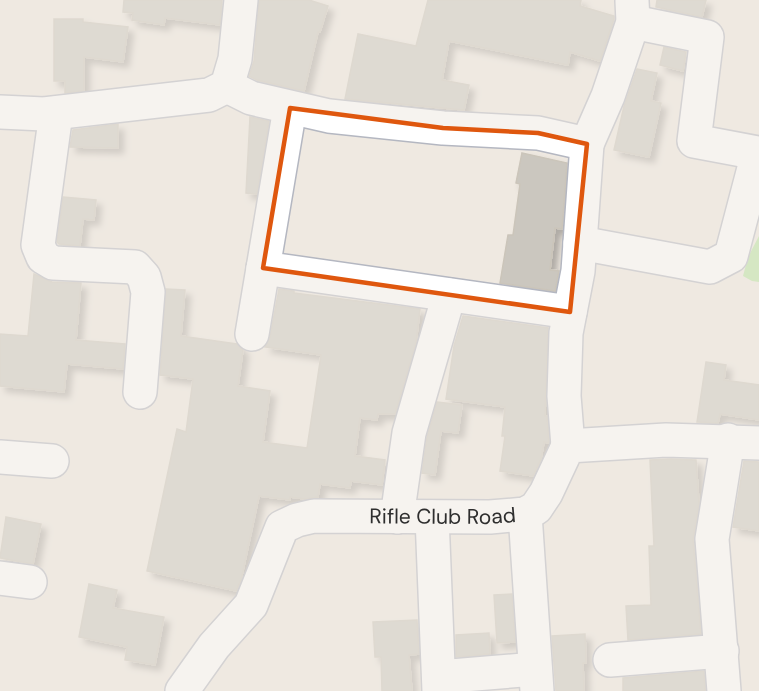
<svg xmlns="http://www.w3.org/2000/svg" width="759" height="691" font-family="'DM Sans',sans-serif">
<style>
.green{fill:#b6e59e}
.building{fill:#cbc7bf;stroke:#cbc5ba;stroke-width:1.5;filter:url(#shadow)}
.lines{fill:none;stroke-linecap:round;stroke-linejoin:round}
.minor-casing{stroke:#b4b7c1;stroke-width:36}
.minor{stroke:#fff;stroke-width:33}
.marked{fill:none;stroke:#df570e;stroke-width:4.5;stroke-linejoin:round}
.labels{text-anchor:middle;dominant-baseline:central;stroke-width:4.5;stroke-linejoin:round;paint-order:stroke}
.street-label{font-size:21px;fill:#2e2e2e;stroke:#fff}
</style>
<defs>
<filter id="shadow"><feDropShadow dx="5.5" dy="5.5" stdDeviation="3" flood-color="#0004"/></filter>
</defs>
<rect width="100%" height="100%" fill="#efe9e1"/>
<!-- green -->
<path class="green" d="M759,236V282L752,281L743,276L748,257Z"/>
<!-- building -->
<g class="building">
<path d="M124,0H222L220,25L165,18L164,25L132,20L133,13L123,12Z"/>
<path d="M259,0H309L328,6L320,32H318L304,91L257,80L249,76L254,61Z"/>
<path d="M428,0H581L580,6L614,16V19L600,61L570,52L568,65L449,41L442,80L469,85L464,110L345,99L358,34L416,46Z"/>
<path d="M657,0H706L702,17L656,7Z"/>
<path d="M54,19H83V22L128,27L123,62L84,57V91L65,93V81H54Z"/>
<path d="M664,47L686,52L683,71L660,65Z"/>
<path d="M637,69L657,73L651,101L661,103L649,157L614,150L624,106Z"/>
<path d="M250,117L269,121L257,194L246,193Z"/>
<path d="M118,124V148L70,147L73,130Z"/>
<path d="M522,153L567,163L562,229L555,228L550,270L559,271L555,291L500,283L508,235H513L520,184L516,183Z"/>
<path d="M63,197L96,200L94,220L83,219L80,246L59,244L57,242Z"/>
<path d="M34,274L52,282L81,283L76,340L125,344L123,369L67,364L64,392L0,386V334L28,336Z"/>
<path d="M166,289L185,290L181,336L237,344L243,350L238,386L270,391L263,442L307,448L321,355L265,347L270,337L279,289L294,291V293L420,309L416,343L395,414H378L377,420L360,418L355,456L385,460L382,485L351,481L350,488L320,484L318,497L305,499L290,497V500L259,496L241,580L236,591L147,571L177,429L186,432L193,379L160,375Z"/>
<path d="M463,316L548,328L545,416H547L549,443L544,442L541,459L533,476L500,471L505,436H502L505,407L446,399L454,346Z"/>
<path d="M706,362L726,365L724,380L759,385V420L720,414L718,423L697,422Z"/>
<path d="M437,402L462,405L458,433L441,431L435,475L422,473L427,437Z"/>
<path d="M671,459L696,460L699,504L693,540L701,634L628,640L626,606L651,605L649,546H654L650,460Z"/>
<path d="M744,461L759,462V531L733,527Z"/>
<path d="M6,517L41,524L33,564L0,558Z"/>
<path d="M89,584L117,590L113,608L164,617L155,665L125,660L127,647L79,637Z"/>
<path d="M512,594L515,642L497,643L494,595Z"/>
<path d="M417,620L419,654L409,655L412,691H382L381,657H375L373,622Z"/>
<path d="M489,633L490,654L456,657V635Z"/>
<path d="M585,634L586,663H583L584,691H556L552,636Z"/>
<path d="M704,671L705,691H623V678Z"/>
</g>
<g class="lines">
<defs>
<g id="minor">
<path d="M227,86L251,98L329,116L443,128L538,133L587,144L578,271L566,333L564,396L568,446"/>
<path d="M0,112L44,114L209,95L227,86L235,59L241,0"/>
<path d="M56,113L38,245L43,257L53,263L135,267L144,277L148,292L140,392"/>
<path d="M587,144L608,96L633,22L632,1"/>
<path d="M580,243L710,267L731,256L758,153L694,141L707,37L633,22"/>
<path d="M263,268L570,312"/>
<path d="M252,334L290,108"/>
<path d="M0,457L52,461"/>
<path d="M525,514L537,691"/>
<path d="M397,517L409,433L449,295"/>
<path d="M432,517L439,691"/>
<path d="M0,578L30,582"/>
<path d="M610,660L722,651"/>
<path d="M439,677L535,669"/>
<path id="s1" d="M182,691L214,646L251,605L282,527L297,520L314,516L490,517L525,514L536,508L546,493L568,446L666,440L759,443"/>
<path d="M724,691L712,539L728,440"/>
</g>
</defs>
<!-- minor casing -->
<use href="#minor" class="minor-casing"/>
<!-- minor -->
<use href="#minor" class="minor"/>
</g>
<!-- marked area -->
<path d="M0 0H759V691H0ZM290,108L443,128L538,133L587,144L570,312L263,268Z" fill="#efe9e1" fill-opacity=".55" fill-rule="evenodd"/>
<path class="marked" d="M290,108L443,128L538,133L587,144L570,312L263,268Z"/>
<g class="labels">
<!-- street labels -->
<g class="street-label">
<text stroke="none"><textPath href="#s1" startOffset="357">Rifle Club Road</textPath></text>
</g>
</g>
</svg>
